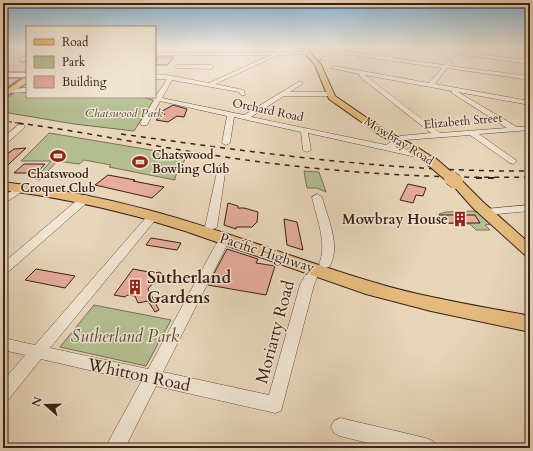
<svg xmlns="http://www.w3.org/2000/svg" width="533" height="451" font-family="Cardo,serif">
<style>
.green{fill:#b4be91;stroke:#786f54}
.building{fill:#e6ac9e;stroke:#3b2017}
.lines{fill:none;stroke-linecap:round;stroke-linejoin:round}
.minor-tunnel{stroke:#c5b199;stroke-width:5;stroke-dasharray:5 2.5;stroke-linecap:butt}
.minor-casing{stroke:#664d40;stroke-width:1}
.major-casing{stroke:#3b2017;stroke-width:2}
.highway-casing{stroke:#3b2017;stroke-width:2}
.minor{fill:#f0e4d2;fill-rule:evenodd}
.major{fill:#e4ba7d;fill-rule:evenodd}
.highway{fill:#e4ba7d;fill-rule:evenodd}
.rail-far2{stroke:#3b2017;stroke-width:1;stroke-dasharray:3 3;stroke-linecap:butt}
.rail-far1{stroke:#3b2017;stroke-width:1.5;stroke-dasharray:5 5;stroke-linecap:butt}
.rail{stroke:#3b2017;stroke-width:2;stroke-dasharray:6 6;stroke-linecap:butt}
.major-bridge-far1-casing{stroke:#3b2017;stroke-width:12;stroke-linecap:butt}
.major-bridge-casing{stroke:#3b2017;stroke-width:15;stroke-linecap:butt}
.major-bridge-far1{stroke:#e4ba7d;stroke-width:10}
.major-bridge{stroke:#e4ba7d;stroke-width:14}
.labels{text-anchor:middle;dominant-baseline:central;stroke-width:3;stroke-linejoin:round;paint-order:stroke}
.far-street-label{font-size:12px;fill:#3b2017;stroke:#f0e4d2}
.far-park-label{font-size:12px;font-style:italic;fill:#594836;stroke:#f0e4d2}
.far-poi-label{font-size:12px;font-weight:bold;fill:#3b2017;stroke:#f0e4d2;text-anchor:start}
.poi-label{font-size:14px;font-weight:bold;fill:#3b2017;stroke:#f0e4d2;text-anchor:end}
.street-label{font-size:14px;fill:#3b2017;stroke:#f0e4d2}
.near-poi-label{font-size:17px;font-weight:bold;fill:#3b2017;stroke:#f0e4d2;text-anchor:start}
.near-street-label{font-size:17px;fill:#3b2017;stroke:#f0e4d2}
.near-park-label{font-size:17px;font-style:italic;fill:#594836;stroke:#f0e4d2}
</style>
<rect width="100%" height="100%" fill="#e8d5ba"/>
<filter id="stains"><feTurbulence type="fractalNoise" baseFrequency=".005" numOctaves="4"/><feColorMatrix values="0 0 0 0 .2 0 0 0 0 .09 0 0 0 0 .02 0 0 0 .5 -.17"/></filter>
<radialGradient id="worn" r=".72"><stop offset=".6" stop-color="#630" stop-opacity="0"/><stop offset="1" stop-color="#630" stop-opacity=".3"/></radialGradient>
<!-- green -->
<g class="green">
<path d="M16,92H27V97H140L154,100L134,131L74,124L3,112V101Z"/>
<path d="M49,133L187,156L175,177V180L109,167L111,165L84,160L79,164L57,161L40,180L35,179L51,161H21Z"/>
<path d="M304,171L319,172L326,192L317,188H307Z"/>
<path d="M473,211L479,213L491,224L485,225L490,230H476L470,224L444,223L439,214L446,212Z"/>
<path d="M94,305L171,320L146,366L60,347Z"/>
</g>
<!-- building -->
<g class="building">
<path d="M23,47H27V56H22L18,60L20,62H27V72H3V50H16Z"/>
<path d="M157,57H174L167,65H155Z"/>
<path d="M3,78H21L3,90Z"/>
<path d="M173,105L187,109L184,117L177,116L168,122L156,120L165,114L159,113Z"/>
<path d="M26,148L9,164L3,170V157L14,149Z"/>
<path d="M24,164H45L37,173H14Z"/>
<path d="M108,175L135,180L133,181L164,187L152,198L95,185Z"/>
<path d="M408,184L426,188L423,196L416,195L413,203L400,200Z"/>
<path d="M228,203L238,206V208H244L258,212L257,222L252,227H236V229L224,225Z"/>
<path d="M439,215H475L480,223H444Z"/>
<path d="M284,219L297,222L303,250L287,245Z"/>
<path d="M151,238L181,243L177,250L146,245Z"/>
<path d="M227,249L258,259L256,263L275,266L266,295L208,285Z"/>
<path d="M36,269L75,276L65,288L25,280Z"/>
<path d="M133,269L154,273L160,272L166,279L152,284L148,289L159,310L155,312L148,301L138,303L135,296L127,295L125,297L114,295Z"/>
</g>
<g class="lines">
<!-- minor-tunnel -->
<path class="minor-tunnel" d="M3,59H22"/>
<defs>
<g id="minor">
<path d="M342,47L345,48L341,51L387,57L400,47H405L392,58L444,65L449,60L452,62L449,66L530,76V80L447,68L435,84L530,101V105L458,92L517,127L530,126V130L479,134L517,161L513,164L510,163L470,135L405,140L395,147L428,154L429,156L428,158L425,159L308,133L311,150L307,152L303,150L301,132L234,117L230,143L226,145L222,143L227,116L160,101L147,125H141L140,123L154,100L147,97L156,96L167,79H155V75H167L209,83L271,55H188L186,53L308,52L310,54L278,55L215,84L244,90L245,95H241L239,92L172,80L162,98L244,115L300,81L303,83L302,84L290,92H331L334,94L331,96H284L251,117L386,145L400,136L431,133L360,77L359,74L331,68L334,66L429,83L442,68L337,53L324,61L320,60ZM365,75L452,91V93L507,128L440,133Z"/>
<path d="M497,47L530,49V51L499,48Z"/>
<path d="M454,52L530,60V64L456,54Z"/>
<path d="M155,53H182L184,54L182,55H155Z"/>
<path d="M22,58H27V60H20Z"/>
<path d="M178,65H211L214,67L211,69L176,68V66Z"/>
<rect x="3" y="73" width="24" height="4"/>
<path d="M27,88V92L10,93L7,91L10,89Z"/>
<path d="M18,125H24L25,127L6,144H3V138Z"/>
<path d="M222,164L226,167L217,227L211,230L205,227L218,167Z"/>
<path d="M22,185L27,188L25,190L3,204V196Z"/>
<path d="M317,194L322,197C327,217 342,247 329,267L325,268L321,267L319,264C328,244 316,217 312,197Z"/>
<path d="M86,195L91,198L90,200L7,273L3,274V263L82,196Z"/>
<path d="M530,205V211L486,215L481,212L486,209Z"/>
<path d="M153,213L157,214L158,216L157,218L50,348L148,369L215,246L222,237H230L232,240L226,247L163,372L269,395L300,285L310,266L314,265L318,266L320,269L314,285L281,411L275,413L156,386L125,448H105L141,382L41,359L9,399L3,401V381L25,355L3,350V338L35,345L149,214Z"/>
<path d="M340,418L426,438L433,441L436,448H388L340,436L334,433L331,427L334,421Z"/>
</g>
<g id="major">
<path d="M300,47H306L321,65L335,96L386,131L417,147L435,159L436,161L435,163H427L409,151L380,135L329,99L315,65Z"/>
<path d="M24,78H27V83L3,98V92Z"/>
<path d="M456,178L460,179L483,202L530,244V257L525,255L473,208L450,182L452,179Z"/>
</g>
<path id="highway" d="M3,182C52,188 100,197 148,210C225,230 300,261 376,283C426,298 479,306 530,316V332L431,311L366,294L185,231L139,217C94,205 49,196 3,190Z"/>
</defs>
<!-- minor casing -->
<use href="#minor" class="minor-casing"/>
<!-- major casing -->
<use href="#major" class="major-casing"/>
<!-- highway casing -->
<use href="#highway" class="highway-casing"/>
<!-- minor -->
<use href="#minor" class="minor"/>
<!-- major -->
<use href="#major" class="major"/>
<!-- highway -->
<use href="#highway" class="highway"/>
<!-- rail-far2 -->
<path class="rail-far2" d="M3,121L26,124"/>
<!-- rail-far1 -->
<g class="rail-far1">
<path d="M18,123C87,132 156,147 225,157C326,172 427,179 530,177"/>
<path d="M121,134C258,153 392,172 530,171"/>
</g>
<!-- rail -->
<path class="rail" d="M476,178H495"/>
<defs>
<path id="major-bridge-far1" d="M431,161L452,179"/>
<path id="major-bridge" d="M451,178L456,182"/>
</defs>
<!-- major-bridge-far1 casing -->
<use href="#major-bridge-far1" class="major-bridge-far1-casing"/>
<!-- major-bridge casing -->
<use href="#major-bridge" class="major-bridge-casing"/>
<!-- major-bridge-far1 -->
<use href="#major-bridge-far1" class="major-bridge-far1"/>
<!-- major-bridge -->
<use href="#major-bridge" class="major-bridge"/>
</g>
<!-- sky -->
<linearGradient id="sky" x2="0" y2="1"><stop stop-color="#88b5d4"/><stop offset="0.43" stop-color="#f5ece0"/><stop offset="1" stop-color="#f5ece0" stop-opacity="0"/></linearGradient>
<rect width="533" height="110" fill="url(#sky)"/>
<!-- icons -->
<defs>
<symbol id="stadium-bare" viewBox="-9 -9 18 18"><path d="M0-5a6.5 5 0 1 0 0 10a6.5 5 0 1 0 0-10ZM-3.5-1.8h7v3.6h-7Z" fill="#8f2418" stroke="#f0e4d2" stroke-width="2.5" paint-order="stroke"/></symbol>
<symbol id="building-bare" viewBox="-9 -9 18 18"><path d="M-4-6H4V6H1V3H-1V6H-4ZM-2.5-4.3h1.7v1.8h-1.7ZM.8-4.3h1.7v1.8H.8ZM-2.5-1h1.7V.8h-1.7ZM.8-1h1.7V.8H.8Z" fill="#8f2418" stroke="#f0e4d2" stroke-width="2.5" paint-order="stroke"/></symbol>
</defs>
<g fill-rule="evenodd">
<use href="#stadium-bare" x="47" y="145" width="22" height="22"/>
<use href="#stadium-bare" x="129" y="151" width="22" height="22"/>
<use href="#building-bare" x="449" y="208" width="22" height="22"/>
<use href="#building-bare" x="124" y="276" width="22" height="22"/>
</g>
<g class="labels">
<!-- far-street labels -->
<g class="far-street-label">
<text transform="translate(268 110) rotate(12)">Orchard Road</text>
<text transform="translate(463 121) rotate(-5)">Elizabeth Street</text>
<text transform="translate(399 141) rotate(32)">Mowbray Road</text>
</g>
<!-- far-park labels -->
<g class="far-park-label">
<text x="124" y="113">Chatswood Park</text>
</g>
<!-- far-poi labels -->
<g class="far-poi-label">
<text x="152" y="155">Chatswood<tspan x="152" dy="14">Bowling Club</tspan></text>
<text x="58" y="174" text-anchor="middle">Chatswood<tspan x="58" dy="14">Croquet Club</tspan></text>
</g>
<!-- poi labels -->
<g class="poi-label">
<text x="448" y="219">Mowbray House</text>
</g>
<!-- street labels -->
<g class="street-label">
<text transform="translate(267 253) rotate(18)">Pacific Highway</text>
</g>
<!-- near-poi labels -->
<g class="near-poi-label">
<text x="147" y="277">Sutherland<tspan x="147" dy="20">Gardens</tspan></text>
</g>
<!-- near-street labels -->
<g class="near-street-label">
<text transform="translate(275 332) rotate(-75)">Moriarty Road</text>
<text transform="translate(139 375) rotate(12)">Whitton Road</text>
</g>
<!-- near-park labels -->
<g class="near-park-label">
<text x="125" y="336">Sutherland Park</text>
</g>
</g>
<!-- margin -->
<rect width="533" height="451" fill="none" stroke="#e8d5ba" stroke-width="16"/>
<rect x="4" y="4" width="525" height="443" fill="none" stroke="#3b2017" stroke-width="2"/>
<rect x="8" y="8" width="517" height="435" fill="none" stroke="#3b2017"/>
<!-- legend -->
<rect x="26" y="26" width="130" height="72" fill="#f0e4d2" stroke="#a89687"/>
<rect x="34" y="39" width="20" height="6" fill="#e4ba7d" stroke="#a89687"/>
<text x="62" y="46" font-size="12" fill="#3b2017">Road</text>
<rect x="34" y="56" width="20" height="12" fill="#b4be91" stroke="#a89687"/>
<text x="62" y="66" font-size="12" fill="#3b2017">Park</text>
<rect x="34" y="76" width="20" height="12" fill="#e6ac9e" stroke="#a89687"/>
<text x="62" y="86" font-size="12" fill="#3b2017">Building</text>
<!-- north arrow -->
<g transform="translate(46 405) rotate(290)" stroke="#f0e4d2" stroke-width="3" paint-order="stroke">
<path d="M0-3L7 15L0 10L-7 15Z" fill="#3b2017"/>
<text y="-6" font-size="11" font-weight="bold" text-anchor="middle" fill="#3b2017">N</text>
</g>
<rect width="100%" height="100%" filter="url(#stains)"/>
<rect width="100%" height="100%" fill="url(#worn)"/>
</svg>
